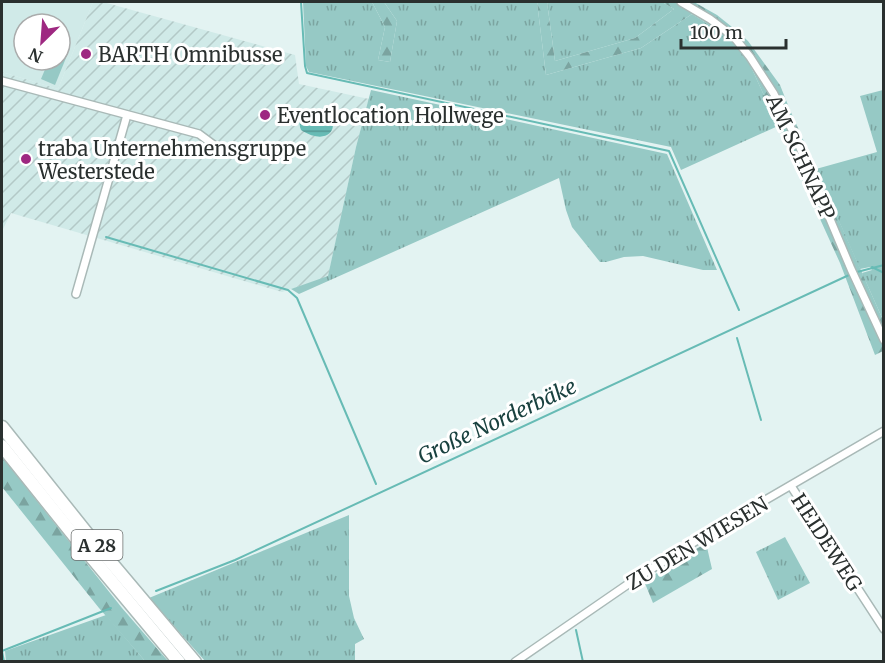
<svg xmlns="http://www.w3.org/2000/svg" width="885" height="663" font-family="Merriweather,serif">
<style>
.built{fill:#d0eae8;fill-rule:evenodd}
.industrial{fill:url(#industrial-furrows)}
.grass{fill:url(#grass-tufts)}
.forest{fill:url(#forest-firs)}
.pitch{fill:#96c9c5}
.water{fill:url(#water-rules)}
.lines{fill:none;stroke-linecap:round;stroke-linejoin:round}
.stream{stroke:#67bbb5;stroke-width:2}
.street-casing{stroke:#a9b9b7;stroke-width:10}
.highway-casing{stroke:#a9b9b7;stroke-width:15}
.street{stroke:#fff;stroke-width:7}
.highway{stroke:#fff;stroke-width:12}
.poi-dot{fill:#9e2881;stroke:#fff;stroke-width:2}
.labels{text-anchor:middle;dominant-baseline:central;stroke-width:6;stroke-linejoin:round;paint-order:stroke}
.shield{fill:#fff;stroke:#6a6e6d;stroke-width:1.5}
.shield-label{font-size:18px;font-weight:bold;fill:#2a302f}
.poi-label{font-size:20px;fill:#2a302f;stroke:#fff;text-anchor:start}
.street-label{font-size:20px;fill:#2a302f;stroke:#fff}
.water-label{font-size:21px;font-style:italic;fill:#19413f;stroke:#fff}
</style>
<defs>
<pattern id="industrial-furrows" width="10" height="10" patternUnits="userSpaceOnUse" patternTransform="scale(1.5)"><rect width="10" height="10" fill="#d0eae8"/><path d="M-1 1l2-2M0 10L10 0M9 11l2-2" fill="none" stroke="#b3c9c7"/></pattern>
<pattern id="grass-tufts" width="24" height="20" patternUnits="userSpaceOnUse" patternTransform="scale(1.5)"><rect width="24" height="20" fill="#96c9c5"/><path d="M3 7l-1-3M5 7V3M7 7l1-3M15 17l-1-3M17 17v-4M19 17l1-3" fill="none" stroke="#7ba4a0"/></pattern>
<pattern id="forest-firs" width="22" height="20" patternUnits="userSpaceOnUse" patternTransform="scale(1.5)"><rect width="22" height="20" fill="#96c9c5"/><path d="M5 1l3.5 6h-7zM16 11l3.5 6h-7z" fill="#7ba4a0"/></pattern>
<pattern id="water-rules" width="6" height="5" patternUnits="userSpaceOnUse" patternTransform="scale(1.5)"><rect width="6" height="5" fill="#67bbb5"/><path d="M0 2.5h6" fill="none" stroke="#559894"/></pattern>
</defs>
<rect width="100%" height="100%" fill="#e3f3f2"/>
<!-- built -->
<path class="built" d="M2,2H93L58,89L2,72ZM24,24H60V60H24Z"/>
<!-- industrial -->
<path class="industrial" d="M93,2H103L295,55L299,84L369,99L356,147L328,277L282,292L11,213L2,231V72L58,89Z"/>
<!-- grass -->
<g class="grass">
<path d="M303,2H372L385,27L378,60L390,62L397,21L384,2H537L546,75L641,48L692,14L731,39L747,58L778,126L681,170L671,147L309,72L306,66Z"/>
<path d="M547,2H662L674,9L635,38L555,61Z"/>
<path d="M371,90L667,154L717,270H703L643,256L624,257L606,262H600L572,227L566,210L559,178L299,294L291,289L328,276L356,147Z"/>
<path d="M883,90V320L862,273L872,270L870,267L860,269L816,169L877,152L860,96Z"/>
<path d="M349,515V596L354,618L364,639L355,644V660L352,661H205L149,598Z"/>
<path d="M785,537L810,583L778,600L756,552Z"/>
<path d="M106,615L145,661H6L5,651Z"/>
</g>
<!-- forest -->
<g class="forest">
<path d="M372,2H384L397,21L390,62L378,60L385,27Z"/>
<path d="M537,2H547L555,61L635,38L674,9L662,2H694L717,15L737,31L748,41L780,85L790,110L883,320V351L875,355L840,263L747,58L731,39L692,14L641,48L546,75Z"/>
<path d="M2,457L122,608L168,661H145L99,608L2,487Z"/>
<path d="M706,543L712,569L653,603L644,581Z"/>
</g>
<!-- pitch -->
<path class="pitch" d="M60,50L68,53L55,85L41,79L49,60H60Z"/>
<!-- water -->
<path class="water" d="M306,111H311L318,117C343,112 336,152 301,130C298,122 300,117 306,111Z"/>
<g class="lines">
<!-- stream -->
<g class="stream">
<path d="M301,2L305,66L307,73L669,151L739,310"/>
<path d="M106,237L288,290L297,298L376,484"/>
<path d="M872,267L884,273"/>
<path d="M857,272L884,265"/>
<path d="M737,338L761,420"/>
<path d="M156,591L235,560L849,275"/>
<path d="M576,630L583,662"/>
<path d="M2,651L111,608"/>
<path d="M2,651L4,662"/>
</g>
<defs>
<g id="street">
<path d="M681,2L710,19L734,37L750,57L774,94L795,136L851,269L884,340"/>
<path d="M2,81L199,134L226,154"/>
<path d="M76,294L127,115"/>
<path d="M791,486L884,629"/>
<path d="M515,662L637,578L707,534L884,431"/>
</g>
<g id="highway">
<path d="M2,427L93,541L195,662"/>
<path d="M2,446L83,547L179,662"/>
</g>
</defs>
<!-- street casing -->
<use href="#street" class="street-casing"/>
<!-- highway casing -->
<use href="#highway" class="highway-casing"/>
<!-- street -->
<use href="#street" class="street"/>
<!-- highway -->
<use href="#highway" class="highway"/>
</g>
<!-- markers -->
<g class="poi-dot">
<circle cx="86" cy="54" r="6"/>
<circle cx="265" cy="115" r="6"/>
<circle cx="26" cy="159" r="6"/>
</g>
<g class="labels">
<!-- shield labels -->
<rect class="shield" x="71.5" y="530" width="51" height="30" rx="4.5"/>
<g class="shield-label">
<text x="97" y="545">A 28</text>
</g>
<!-- poi labels -->
<g class="poi-label">
<text x="98" y="54">BARTH Omnibusse</text>
<text x="277" y="115">Eventlocation Hollwege</text>
<text x="38" y="148">traba Unternehmensgruppe<tspan x="38" dy="23">Westerstede</tspan></text>
</g>
<!-- street labels -->
<g class="street-label">
<text transform="translate(801 157) rotate(65)">AM SCHNAPP</text>
<text transform="translate(827 542) rotate(57)">HEIDEWEG</text>
<text transform="translate(697 543) rotate(-31)">ZU DEN WIESEN</text>
</g>
<!-- water labels -->
<g class="water-label">
<text transform="translate(497 421) rotate(-25)">Große Norderbäke</text>
</g>
</g>
<!-- border -->
<rect width="885" height="663" fill="none" stroke="#2a302f" stroke-width="6"/>
<!-- north arrow -->
<g transform="translate(42 42) rotate(205)"><circle r="28" fill="#ffffff" stroke="#aaacac" stroke-width="1.5"/>
<path d="M0-4.5L10 22L0 15L-10 22Z" fill="#9e2881"/>
<text y="-9" font-size="16" font-weight="bold" text-anchor="middle" fill="#2a302f">N</text>
</g>
<!-- scale -->
<path d="M681 39v9h105v-9" fill="none" stroke="#2a302f" stroke-width="3"/>
<text x="690" y="39" font-size="18" fill="#2a302f" stroke="#ffffff" stroke-width="4.5" paint-order="stroke">100 m</text>
</svg>
